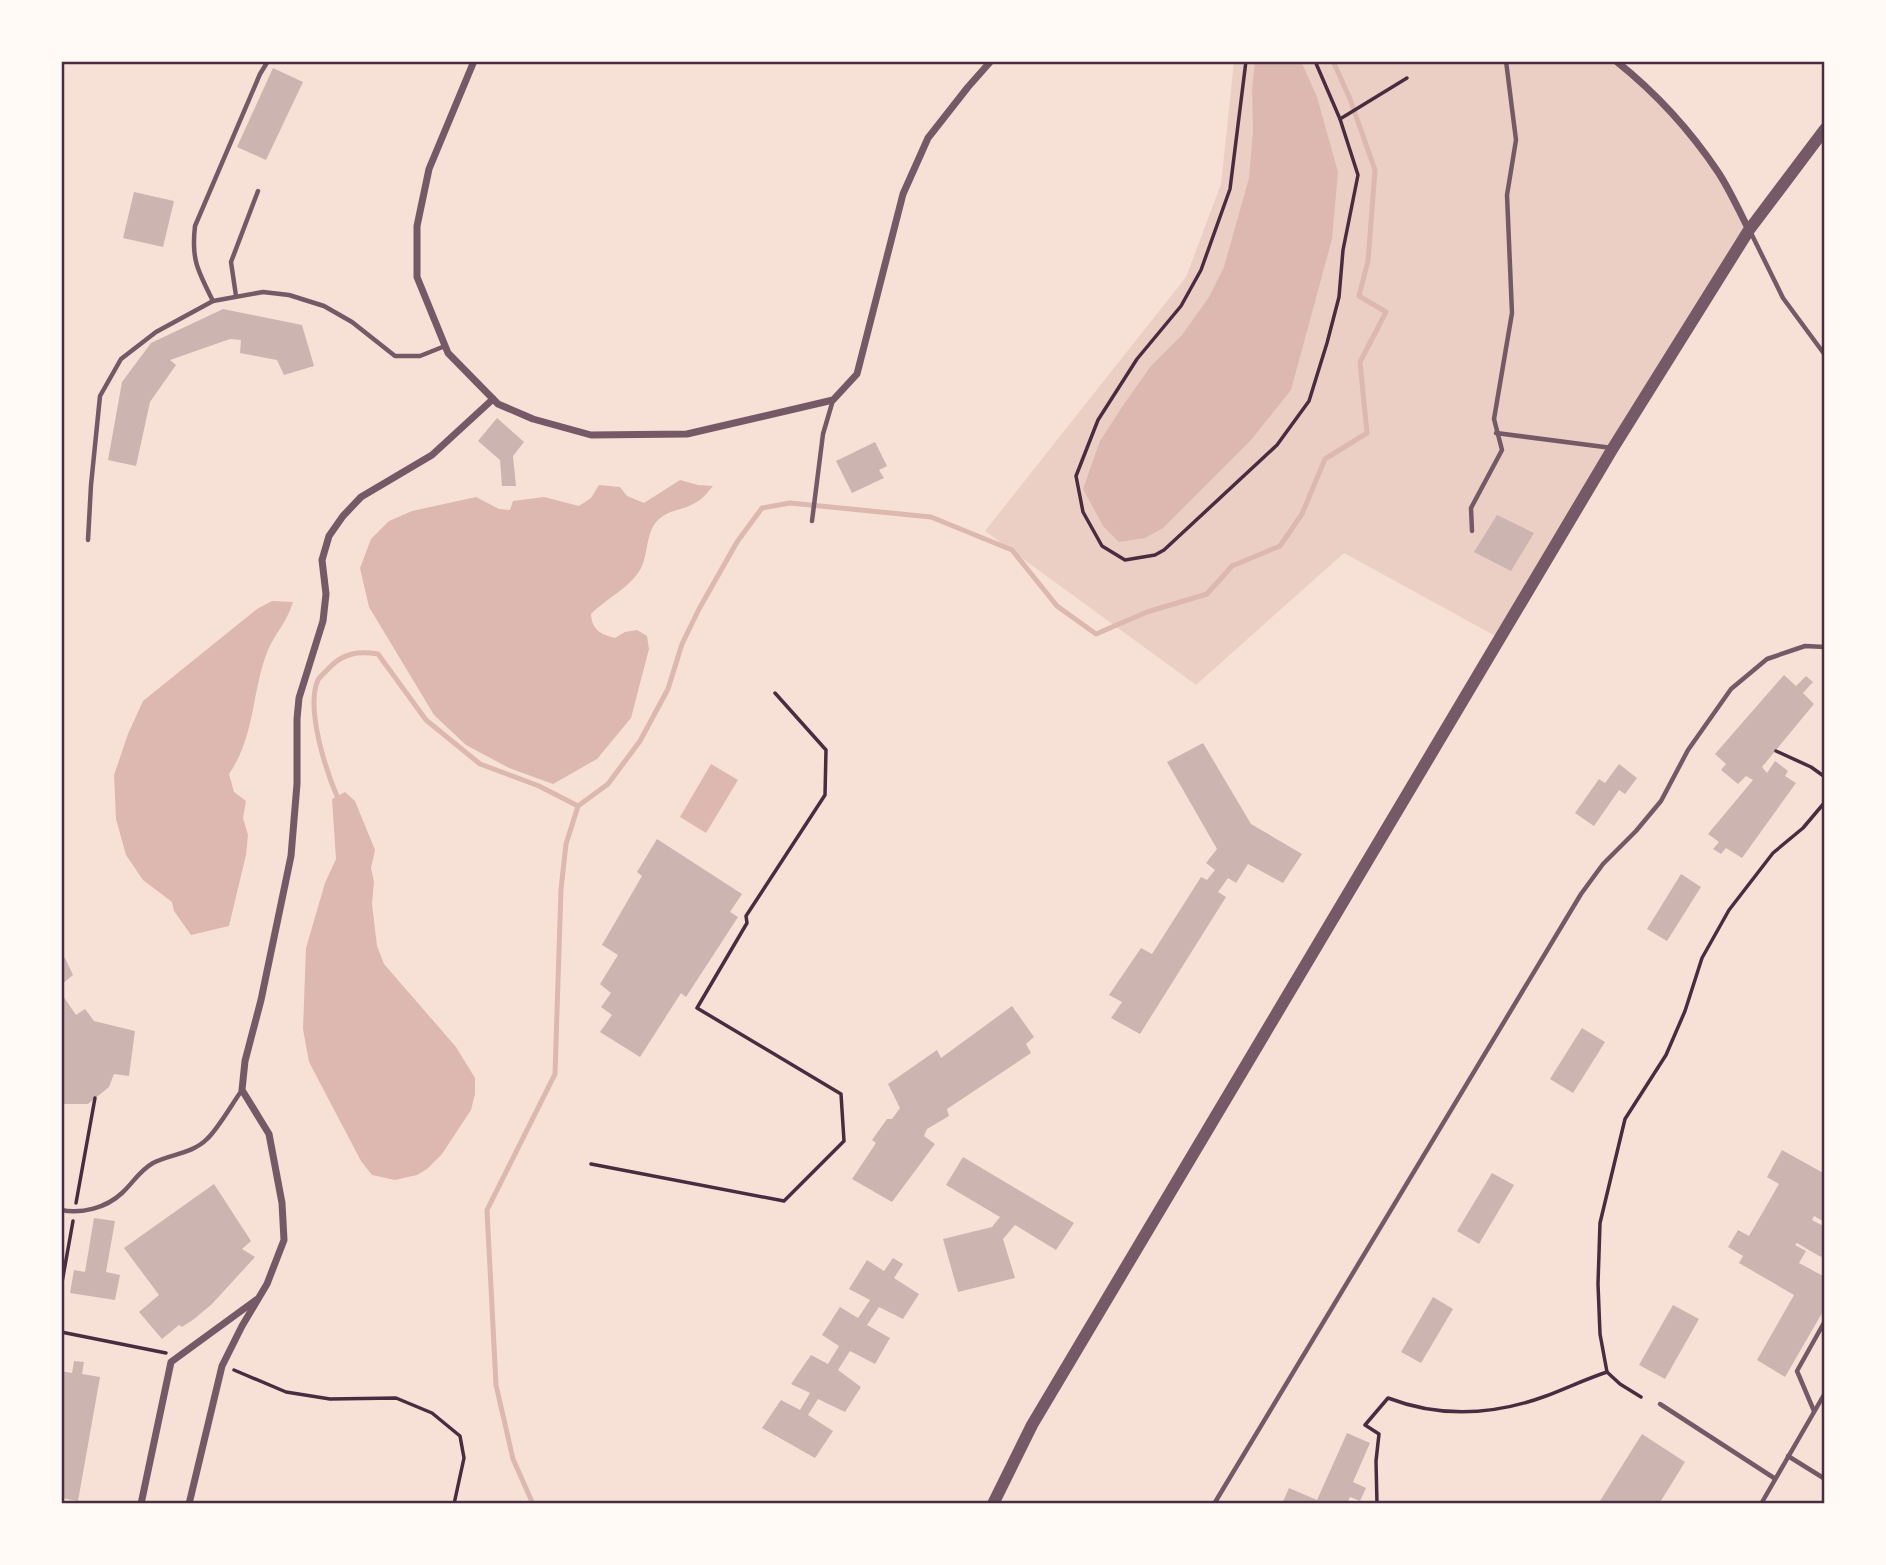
<svg xmlns="http://www.w3.org/2000/svg" width="1886" height="1565" font-family="Commissioner,sans-serif">
<style>
.green{fill:#ebcfc5}
.water{fill:#dcb8b0}
.lines{fill:none;stroke-linecap:round;stroke-linejoin:round}
.stream{stroke:#dcb8b0;stroke-width:5}
.building{fill:#ccb4b1}
.path{stroke:#4a2c40;stroke-width:3.5}
.service{stroke:#755966;stroke-width:4.5}
.minor{stroke:#755966;stroke-width:7}
.tertiary{stroke:#755966;stroke-width:12}
.neatline{fill:none;stroke:#4a2c40;stroke-width:2.5}
</style>
<rect width="100%" height="100%" fill="#f7e1d7"/>
<!-- green -->
<path class="green" d="M1234,61H1616L1682,123L1719,174L1749,230L1499,638L1344,553L1196,685L985,531L1186,277L1221,184Z"/>
<!-- water -->
<g class="water">
<path d="M1255,61H1301L1317,97L1338,172L1332,239L1291,390L1251,440L1163,528L1145,538L1119,542L1103,526L1083,489L1100,441L1122,407L1151,366L1182,335L1209,297L1224,267L1249,178L1253,131L1252,89Z"/>
<path d="M680,480L698,485L713,486C707,493 702,500 693,504C682,510 669,510 659,519C645,531 649,555 640,570C629,588 606,599 591,614C592,630 600,634 615,638L625,632L637,630L647,636L649,649L631,718L597,759L553,784L509,768L466,745L434,715L369,607L360,568L371,539L389,521L412,511L476,497L499,509L510,510L513,501L544,497L579,506L591,498L599,485L620,487L627,496L644,503Z"/>
<path d="M272,601L293,602C288,620 275,634 268,650C251,692 256,735 229,774L234,792L246,801L243,818L248,835L246,855L229,926L191,935L174,911L172,902L143,880L126,855L116,819L114,775L128,734L143,701L257,609Z"/>
<path d="M711,764L738,780L706,833L680,817Z"/>
<path d="M345,792L355,801L375,850L371,868L374,882L372,904L377,946L384,964L456,1047L475,1078V1094L471,1110L442,1154L427,1169L417,1175L395,1180L372,1175L361,1161L309,1062L303,1029L306,948L325,883L336,859L332,799Z"/>
</g>
<g class="lines">
<!-- stream -->
<g class="stream">
<path d="M339,801C327,774 305,709 318,680C320,676 326,672 329,668C343,653 358,651 378,654L426,720L480,764L539,786L578,806"/>
<path d="M533,1504L513,1459L496,1385L487,1210L555,1074L561,889L566,844L578,806L608,784L640,741L668,689L682,644L699,609L737,542L762,508L790,503L931,517L1012,550L1057,606L1096,634L1147,612L1207,594L1232,566L1280,546L1302,514L1325,459L1367,433L1360,362L1386,312L1359,296L1368,261L1375,170L1350,99L1333,61"/>
</g>
</g>
<!-- building -->
<g class="building">
<path d="M273,68L303,82L266,160L237,147Z"/>
<path d="M134,192L174,201L163,247L123,238Z"/>
<path d="M223,309L302,325L314,366L284,375L277,360L240,353L241,340L230,339L170,360L176,365L150,402L136,466L108,460L122,382L151,343Z"/>
<path d="M497,418L524,442L513,456L516,486H502L500,460L478,441Z"/>
<path d="M875,442L887,466L879,470L884,478L852,493L836,461Z"/>
<path d="M1497,515L1534,533L1511,571L1474,552Z"/>
<path d="M1784,675L1796,686L1806,676L1813,682L1803,693L1814,704L1762,767L1767,773L1775,761L1788,771L1785,776L1796,783L1742,858L1726,848L1721,854L1713,849L1719,842L1708,834L1753,780L1746,776L1738,784L1721,770L1726,764L1715,754Z"/>
<path d="M1203,743L1251,824L1302,854L1283,883L1248,864L1236,883L1228,878L1218,892L1226,897L1140,1034L1111,1018L1122,1002L1109,995L1141,948L1152,954L1201,877L1207,880L1215,870L1206,863L1217,849L1167,762Z"/>
<path d="M1619,764L1637,778L1625,794L1619,790L1594,826L1575,813L1599,779L1605,783Z"/>
<path d="M657,839L742,894L730,912L738,917L686,997L681,993L640,1057L600,1032L612,1015L601,1007L611,993L600,984L618,955L602,945L642,876L637,872Z"/>
<path d="M1681,874L1701,887L1667,941L1647,929Z"/>
<path d="M61,958H65L73,975L61,985Z"/>
<path d="M61,993L76,1015L85,1009L94,1021L135,1031L129,1076L114,1074L109,1087L88,1104H61Z"/>
<path d="M1012,1006L1034,1037L1026,1044L1031,1053L947,1109L949,1116L927,1129L924,1136L935,1144L892,1202L852,1179L876,1143L872,1140L887,1119H892L900,1108L888,1084L937,1050L941,1058Z"/>
<path d="M1582,1028L1605,1042L1573,1093L1550,1079Z"/>
<path d="M1782,1150L1825,1174V1218L1823,1221L1814,1216L1812,1220L1825,1227V1251L1821,1257L1797,1243L1795,1245L1806,1251L1799,1263L1825,1277V1308L1785,1377L1757,1360L1794,1295L1739,1263L1743,1256L1728,1247L1738,1230L1749,1236L1779,1184L1767,1177Z"/>
<path d="M963,1157L1074,1223L1056,1250L1015,1225L1003,1239L1015,1278L958,1292L943,1239L992,1227L1000,1217L946,1185Z"/>
<path d="M1492,1173L1514,1185L1479,1244L1457,1231Z"/>
<path d="M214,1184L251,1241L242,1249L255,1257L212,1304L194,1319L182,1327L179,1325L162,1339L139,1312L159,1295L124,1248Z"/>
<path d="M94,1218L115,1221L106,1272L120,1275L115,1300L70,1293L74,1270L85,1272Z"/>
<path d="M893,1258L903,1264L894,1278L919,1294L903,1319L879,1307L867,1325L890,1338L875,1364L850,1351L838,1370L861,1387L845,1412L818,1399L808,1415L833,1431L815,1458L762,1428L781,1400L800,1410L810,1393L791,1384L811,1355L828,1364L839,1346L822,1335L840,1307L858,1318L870,1300L849,1289L867,1260L884,1271Z"/>
<path d="M1433,1297L1453,1309L1421,1363L1401,1352Z"/>
<path d="M1673,1305L1699,1319L1665,1379L1639,1365Z"/>
<path d="M74,1361L84,1362L82,1374L100,1377L78,1501L61,1498V1371L72,1373Z"/>
<path d="M1347,1433L1370,1443L1353,1482L1366,1488L1360,1501L1350,1497L1347,1504H1282L1289,1488L1317,1500Z"/>
<path d="M1642,1434L1685,1462L1659,1504H1598Z"/>
</g>
<g class="lines">
<!-- path -->
<g class="path">
<path d="M1246,61L1230,189L1201,270L1181,306L1137,359L1098,420L1076,476L1083,512L1102,546L1125,560L1155,555L1164,550L1277,445L1309,401L1327,343L1339,297L1343,250L1358,175L1340,119L1315,61"/>
<path d="M1340,119L1407,78"/>
<path d="M1776,751L1811,767L1825,777"/>
<path d="M591,1164L784,1201L844,1141L841,1094L697,1008L747,923L746,916L825,795L826,750L775,693"/>
<path d="M76,1203L95,1098"/>
<path d="M61,1288L73,1221"/>
<path d="M61,1332L166,1353"/>
<path d="M234,1370L286,1392L330,1399L396,1398L432,1413L460,1436L464,1458L454,1504"/>
<path d="M1641,1397L1620,1384L1607,1372L1600,1334L1598,1284L1600,1223L1625,1119L1666,1055L1685,1011L1702,958L1729,910L1773,853L1803,828L1825,802"/>
<path d="M1377,1504L1376,1461L1379,1434L1365,1425L1388,1398C1440,1418 1494,1415 1546,1396C1567,1388 1586,1379 1607,1372"/>
</g>
<!-- service -->
<g class="service">
<path d="M268,61L260,74L195,226C191,260 198,271 213,301L263,292L289,295L324,306L352,322L395,356H420L445,346"/>
<path d="M1751,233L1783,298L1825,355"/>
<path d="M236,296L231,262L258,191"/>
<path d="M1496,433L1612,448"/>
<path d="M812,521L823,434L833,400"/>
<path d="M1472,531L1471,508L1502,450L1494,419L1512,313L1507,195L1516,140L1506,61"/>
<path d="M88,540L91,485L100,396L121,359L156,332L213,301"/>
<path d="M61,1210C82,1214 106,1208 122,1193C133,1183 139,1171 153,1163C170,1154 192,1154 207,1139C218,1129 232,1104 242,1090"/>
<path d="M1660,1404L1774,1478"/>
<path d="M1814,1411L1797,1371L1825,1321"/>
<path d="M1788,1456L1825,1479"/>
<path d="M1214,1504L1581,894L1603,864L1636,831L1661,801L1688,750L1731,689L1767,659L1805,646L1825,647"/>
<path d="M1761,1504L1825,1393"/>
</g>
<!-- minor -->
<g class="minor">
<path d="M474,61L429,169L417,226V277L448,353L498,404L533,419L591,435L687,434L833,400L857,374L903,194L928,138L968,87L991,61"/>
<path d="M1616,61C1656,93 1690,130 1718,172C1730,190 1739,211 1749,230"/>
<path d="M141,1504L171,1362L256,1300"/>
<path d="M189,1504L222,1366L242,1326L267,1284L284,1240L282,1203L269,1134L242,1090L245,1061L261,1000L291,856L297,784V719L299,698L323,621L326,594L322,560L329,536L343,516L361,497L432,455L493,399"/>
</g>
<!-- tertiary -->
<path class="tertiary" d="M993,1504L1032,1425L1613,448L1749,230L1825,129"/>
</g>
<!-- border -->
<rect width="1886" height="1565" fill="none" stroke="#fffaf5" stroke-width="126"/>
<rect x="63" y="63" width="1760" height="1439" class="neatline"/>
</svg>
